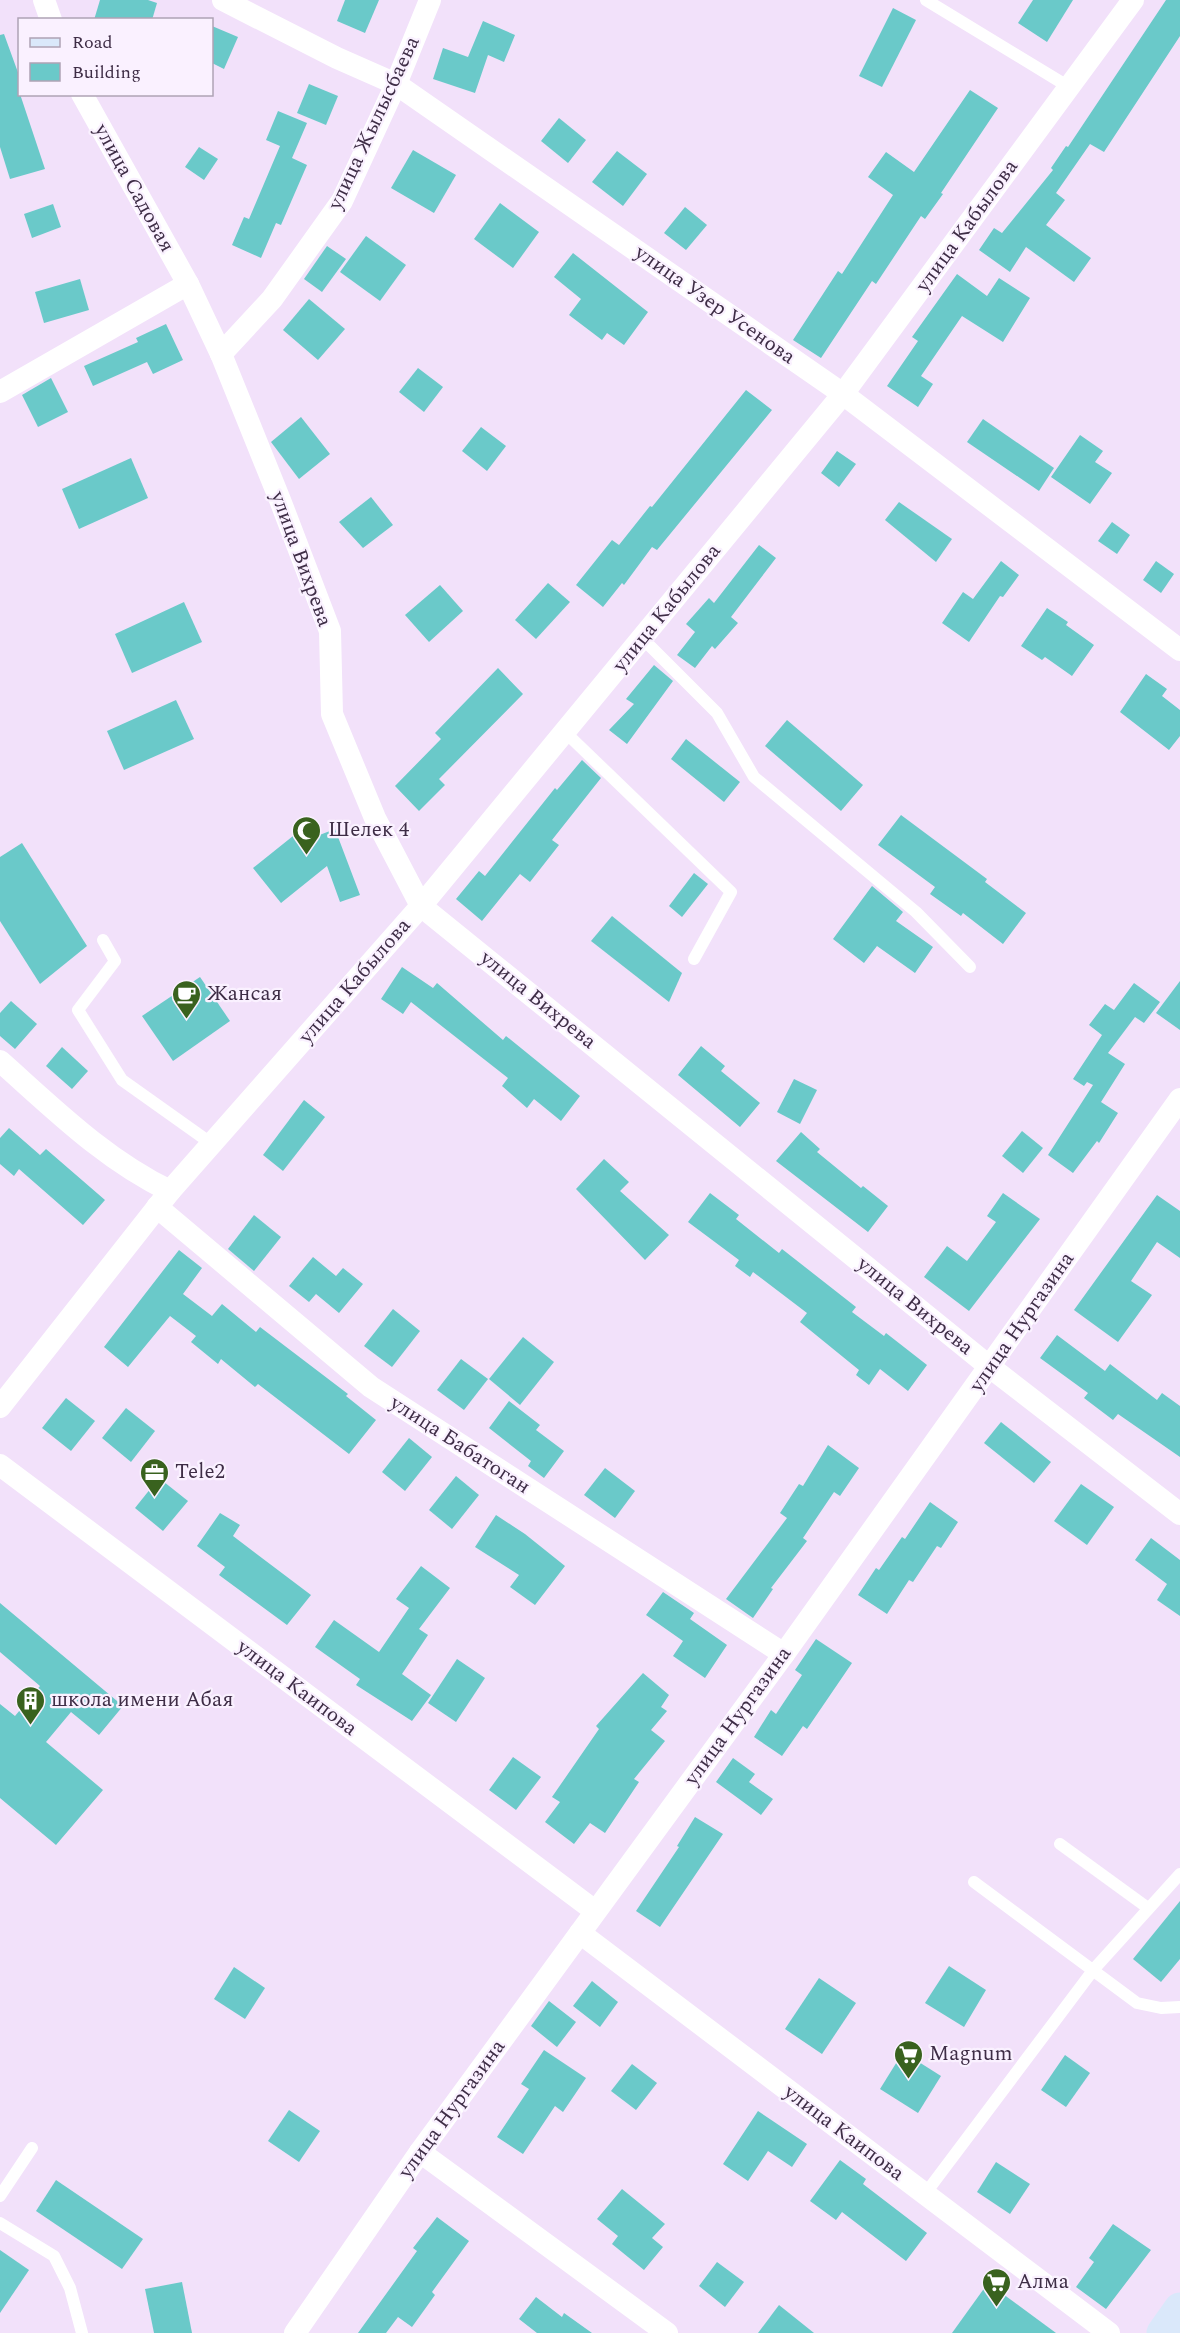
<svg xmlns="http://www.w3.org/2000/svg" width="1180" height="2333" font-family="Spectral,serif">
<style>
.building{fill:#6ac9c9}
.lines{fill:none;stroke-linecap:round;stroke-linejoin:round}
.lane{stroke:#fff;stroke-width:12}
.street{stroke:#fff;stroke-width:22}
.secondary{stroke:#dae8fa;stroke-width:33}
.labels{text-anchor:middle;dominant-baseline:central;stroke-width:4.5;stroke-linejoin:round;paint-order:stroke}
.street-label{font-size:21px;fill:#3e2d46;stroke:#faf1ff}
.poi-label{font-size:21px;fill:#3e2d46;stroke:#faf1ff;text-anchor:start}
</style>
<rect width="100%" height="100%" fill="#f2e1fa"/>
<!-- building -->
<g class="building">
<path d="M100,0H148L157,3L152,20H94Z"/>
<path d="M345,0H379L365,33L337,21Z"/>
<path d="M1033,0H1073L1047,42L1018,23Z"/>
<path d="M1166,0H1180V36L1104,152L1090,144L1056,193L1065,200L1046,225L1091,258L1074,282L1026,247L1010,272L979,250L994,228L1002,233L1053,170L1051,168L1066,146L1068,147Z"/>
<path d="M893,8L916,20L882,87L859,76Z"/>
<path d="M483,21L515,35L504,62L488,55L475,93L433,79L443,48L468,57Z"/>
<path d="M212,26L238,37L224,69L212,63Z"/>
<path d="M4,34L20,78V94L45,169L10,179L0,147V35Z"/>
<path d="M309,84L338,96L326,125L297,113Z"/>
<path d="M970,90L998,108L941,193L943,194L925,219L921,216L876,284L872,281L821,358L793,340L838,271L842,274L893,195L868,177L886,152L914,172Z"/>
<path d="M278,111L307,123L292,158L307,165L281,225L276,223L261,258L232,245L244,217L249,219L280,146L266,140Z"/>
<path d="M559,118L586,140L568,163L541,141Z"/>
<path d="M199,147L218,159L204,180L185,167Z"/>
<path d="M413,150L456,175L434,213L391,188Z"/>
<path d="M617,151L647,174L623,206L592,182Z"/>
<path d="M500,203L539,232L513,268L474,239Z"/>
<path d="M53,204L61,227L32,238L24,214Z"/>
<path d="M685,207L707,225L686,250L664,233Z"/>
<path d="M366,236L406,265L380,301L340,272Z"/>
<path d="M327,246L346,259L322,292L304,279Z"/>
<path d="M573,253L648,312L624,345L607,333L602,340L569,315L581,299L554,277Z"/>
<path d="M957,274L987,296L999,278L1030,298L1003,342L962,316L921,376L933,384L918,407L887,386L918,341L912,337Z"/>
<path d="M80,279L89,310L44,323L35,292Z"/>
<path d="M309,299L345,329L318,360L283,330Z"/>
<path d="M166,324L183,360L153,374L147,362L93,386L84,366L138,342L136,338Z"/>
<path d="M418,368L443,387L424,412L399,392Z"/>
<path d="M51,378L68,412L38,427L22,395Z"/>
<path d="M746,390L772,410L657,550L652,547L624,585L622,583L603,607L576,585L612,540L619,545L650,506L652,507Z"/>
<path d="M301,417L330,454L299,479L271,442Z"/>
<path d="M983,419L1054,468L1039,491L967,442Z"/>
<path d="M481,427L506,446L487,471L462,451Z"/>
<path d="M1080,435L1103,451L1095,462L1112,473L1090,504L1051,477Z"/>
<path d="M837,451L856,464L839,487L821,473Z"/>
<path d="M131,458L148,498L79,529L62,489Z"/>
<path d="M371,497L393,525L363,548L339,522Z"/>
<path d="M899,502L952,539L936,562L885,520Z"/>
<path d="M1112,522L1130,535L1117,554L1098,541Z"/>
<path d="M759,545L776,558L731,617L738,623L715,649L712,646L695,668L677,655L695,632L686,624L709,598L714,603Z"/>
<path d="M1001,561L1019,575L1003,597L1000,596L969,642L942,623L963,592L973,599Z"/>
<path d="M1156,561L1174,574L1161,593L1143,580Z"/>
<path d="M548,583L570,602L536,639L515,620Z"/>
<path d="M440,585L463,611L429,642L405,615Z"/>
<path d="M184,602L202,642L132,673L115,634Z"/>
<path d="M1047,608L1068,622L1066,625L1094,645L1072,676L1045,657L1042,660L1021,646Z"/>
<path d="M654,665L673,681L627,744L609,730L634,704L626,699Z"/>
<path d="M498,668L523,694L439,779L445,785L419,811L395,786L441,739L435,733Z"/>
<path d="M1146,674L1167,689L1162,696L1180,710V736L1169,750L1120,712Z"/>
<path d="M176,700L194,739L124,770L107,731Z"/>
<path d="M787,720L863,785L841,811L765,746Z"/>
<path d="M686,739L740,782L724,802L671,759Z"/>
<path d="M582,760L601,778L552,840L559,845L530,882L520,874L482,921L456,899L479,871L485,876L555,788L557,790Z"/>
<path d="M901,815L987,879L985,882L1026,913L1003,944L963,913L961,916L930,894L935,887L878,845Z"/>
<path d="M335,829L360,895L340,902L327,866L281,903L253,868L293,836L299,843Z"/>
<path d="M22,843L87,946L40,984L0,921V857Z"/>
<path d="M694,873L708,884L682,917L669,906Z"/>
<path d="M872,886L903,912L896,921L933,947L915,973L877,946L864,963L833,939Z"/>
<path d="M612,916L682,973L669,1002L591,941Z"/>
<path d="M402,967L433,988L437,983L503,1040L506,1036L580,1096L561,1121L534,1099L527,1108L502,1086L508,1078L411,1002L403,1014L381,999Z"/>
<path d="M200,977L230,1021L173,1061L142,1016Z"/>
<path d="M1180,981V1030L1156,1013Z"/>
<path d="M1134,983L1160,1002L1144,1023L1135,1017L1108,1053L1125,1064L1101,1102L1118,1113L1099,1143L1097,1141L1073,1173L1048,1155L1093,1085L1087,1082L1084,1086L1073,1079L1102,1035L1089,1025L1105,1004L1114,1010Z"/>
<path d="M11,1001L37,1024L15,1049L0,1036V1013Z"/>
<path d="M701,1046L725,1066L721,1071L760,1103L740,1127L678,1075Z"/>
<path d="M62,1047L88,1071L72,1089L46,1066Z"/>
<path d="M794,1079L817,1090L800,1124L777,1112Z"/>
<path d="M304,1100L325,1117L283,1171L263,1155Z"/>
<path d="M9,1128L40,1155L46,1149L105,1200L83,1225L19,1169L14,1176L0,1164V1138Z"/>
<path d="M1022,1131L1043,1148L1023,1173L1002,1156Z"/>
<path d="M801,1132L820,1149L817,1152L861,1188L863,1186L888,1206L868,1232L776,1161Z"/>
<path d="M604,1159L629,1182L620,1191L669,1235L645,1260L576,1189Z"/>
<path d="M710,1193L739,1215L736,1219L779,1253L782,1249L856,1307L852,1312L884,1336L886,1333L927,1365L908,1391L880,1369L869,1385L856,1375L859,1370L800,1322L807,1313L753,1272L750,1277L735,1266L739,1260L688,1222Z"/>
<path d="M1003,1193L1040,1219L969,1311L924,1277L947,1246L967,1261L996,1222L987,1216Z"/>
<path d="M1157,1195L1180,1211V1258L1157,1242L1131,1281L1152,1295L1118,1342L1074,1310Z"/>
<path d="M254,1215L281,1237L254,1271L228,1249Z"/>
<path d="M179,1250L202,1268L183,1294L212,1316L222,1304L256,1332L260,1327L348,1394L346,1396L376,1420L349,1454L258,1384L255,1387L221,1359L218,1364L191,1342L196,1336L170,1316L128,1367L104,1347Z"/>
<path d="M313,1257L336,1276L343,1268L363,1284L339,1313L316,1294L309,1302L289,1286Z"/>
<path d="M393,1309L420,1331L392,1367L364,1346Z"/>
<path d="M1057,1335L1105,1371L1110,1364L1157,1400L1162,1393L1180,1406V1457L1118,1414L1113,1420L1084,1398L1088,1393L1040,1358Z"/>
<path d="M523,1337L554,1362L520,1405L489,1379Z"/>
<path d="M461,1359L488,1379L464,1410L437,1390Z"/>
<path d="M66,1398L95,1421L71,1451L42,1428Z"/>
<path d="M509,1401L540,1425L536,1430L564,1451L544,1478L528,1466L531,1461L489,1428Z"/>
<path d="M126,1408L155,1431L131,1462L102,1438Z"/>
<path d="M1001,1422L1051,1462L1034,1483L984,1443Z"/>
<path d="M409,1438L432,1457L405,1491L382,1472Z"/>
<path d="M828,1445L859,1468L840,1496L834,1492L803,1538L807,1541L771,1588L773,1589L753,1618L726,1599L787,1518L780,1513L799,1484L803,1486Z"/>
<path d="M605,1468L635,1491L615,1518L584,1495Z"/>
<path d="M456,1476L479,1495L452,1529L429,1510Z"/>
<path d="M159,1478L188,1501L163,1531L135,1508Z"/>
<path d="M1081,1484L1114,1507L1087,1545L1054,1521Z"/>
<path d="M930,1502L958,1522L941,1548L937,1546L913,1582L909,1580L887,1614L858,1595L876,1568L879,1570L902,1537L905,1539Z"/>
<path d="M220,1513L240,1525L233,1536L311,1595L287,1625L219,1575L225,1567L197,1546Z"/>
<path d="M496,1515L525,1534L565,1566L535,1605L510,1587L519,1575L475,1547Z"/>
<path d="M1151,1538L1180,1560V1616L1157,1600L1167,1584L1135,1560Z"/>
<path d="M421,1566L450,1588L419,1629L428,1635L402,1674L431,1695L412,1721L356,1685L360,1679L315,1647L334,1620L379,1652L409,1608L396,1599Z"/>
<path d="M663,1592L694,1613L690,1619L727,1645L705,1678L673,1656L683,1641L646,1615Z"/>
<path d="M0,1603L123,1706L99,1735L71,1712L46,1742L103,1790L56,1845L0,1798V1704L15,1716L40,1686L0,1652Z"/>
<path d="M816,1639L852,1663L807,1729L803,1726L782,1756L754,1737L771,1710L776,1714L802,1675L795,1670Z"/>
<path d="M457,1659L485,1678L456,1722L428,1703Z"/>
<path d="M643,1673L669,1695L661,1707L667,1711L651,1730L665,1741L634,1779L639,1782L605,1833L590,1823L574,1844L545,1822L560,1802L552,1797L599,1729L596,1726Z"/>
<path d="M513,1757L541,1777L516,1810L489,1790Z"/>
<path d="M733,1758L755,1774L749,1782L773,1799L761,1815L716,1782Z"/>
<path d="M695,1817L723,1834L660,1927L636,1911L679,1847L677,1846Z"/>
<path d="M1180,1901V1959L1161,1982L1133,1959Z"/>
<path d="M949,1966L986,1990L964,2027L925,2003Z"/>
<path d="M234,1967L265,1988L245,2019L214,1999Z"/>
<path d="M819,1978L856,2003L822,2054L785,2029Z"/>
<path d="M592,1981L618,2002L600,2027L573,2006Z"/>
<path d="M549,2001L576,2022L557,2047L531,2026Z"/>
<path d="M544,2050L586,2078L563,2112L555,2106L523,2154L497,2137L529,2089L521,2084Z"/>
<path d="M903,2052L941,2076L918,2113L880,2089Z"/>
<path d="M1065,2055L1090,2073L1066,2107L1041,2090Z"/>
<path d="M632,2064L657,2083L636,2110L611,2091Z"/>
<path d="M289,2110L320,2131L299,2162L268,2141Z"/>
<path d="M758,2111L807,2144L792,2167L768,2151L748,2181L723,2164Z"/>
<path d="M840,2160L866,2179L863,2184L927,2233L906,2261L842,2212L836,2220L810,2201Z"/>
<path d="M996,2162L1030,2184L1010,2214L977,2192Z"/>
<path d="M56,2180L143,2239L122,2269L36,2211Z"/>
<path d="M622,2189L665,2224L652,2238L663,2247L644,2270L612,2244L618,2236L597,2219Z"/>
<path d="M437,2217L469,2241L432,2292L435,2295L412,2327L398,2317L386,2333H358L417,2251L413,2248Z"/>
<path d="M1113,2224L1151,2250L1106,2309L1076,2287L1094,2262L1089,2258Z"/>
<path d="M0,2250L29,2270L0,2313Z"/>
<path d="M717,2262L744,2282L725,2307L699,2286Z"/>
<path d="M182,2282L192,2333H154L145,2289Z"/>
<path d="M988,2283L1056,2333H952Z"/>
<path d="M536,2297L562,2317L564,2313L592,2333H537L519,2319Z"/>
<path d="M779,2305L814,2333H758Z"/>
</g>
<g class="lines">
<!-- lane -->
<g class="lane">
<path d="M926,0L1069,87"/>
<path d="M642,638L717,713L754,777L916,912L970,967"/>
<path d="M565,732L731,892L694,959"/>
<path d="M103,940L115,961L78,1010L122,1080L212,1144"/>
<path d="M1060,1844L1148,1908"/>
<path d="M974,1882L1137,2003L1161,2008L1180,2007"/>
<path d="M925,2194L1094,1969L1180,1874"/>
<path d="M0,2196L32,2148"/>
<path d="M0,2223L54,2256L70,2288L82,2333"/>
</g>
<!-- street -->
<g class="street">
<path d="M44,0L51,20"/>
<path d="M223,0L337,58L396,84L843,394L1180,650"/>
<path d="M82,94L188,284L221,354L280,500L330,631L332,714L375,818L421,906L990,1367L1180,1514"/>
<path d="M221,354L272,299L342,201L396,84L430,0"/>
<path d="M0,392L188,284"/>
<path d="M0,1061C54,1109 104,1159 170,1191"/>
<path d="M157,1207L371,1387L784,1654"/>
<path d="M0,1407L170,1191L421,906L843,394L1133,0"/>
<path d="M0,1465L595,1911"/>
<path d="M580,1933L1109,2333"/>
<path d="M420,2152L667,2333"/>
<path d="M295,2333L420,2152L784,1654L1180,1099"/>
</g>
<!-- secondary -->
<path class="secondary" d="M1163,2333L1180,2309"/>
</g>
<!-- icons -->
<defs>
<symbol id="mosque-pin" viewBox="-11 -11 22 30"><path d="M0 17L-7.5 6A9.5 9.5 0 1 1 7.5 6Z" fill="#39621e" stroke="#faf1ff"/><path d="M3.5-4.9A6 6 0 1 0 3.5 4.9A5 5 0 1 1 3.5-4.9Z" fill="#fff"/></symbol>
<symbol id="cafe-pin" viewBox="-11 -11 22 30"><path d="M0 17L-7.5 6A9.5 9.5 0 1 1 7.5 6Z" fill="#39621e" stroke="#faf1ff"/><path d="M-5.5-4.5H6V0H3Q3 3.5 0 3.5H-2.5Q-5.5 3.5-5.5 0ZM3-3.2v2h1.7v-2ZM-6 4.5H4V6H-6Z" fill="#fff"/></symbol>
<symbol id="office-pin" viewBox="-11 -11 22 30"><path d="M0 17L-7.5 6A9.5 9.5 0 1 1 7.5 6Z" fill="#39621e" stroke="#faf1ff"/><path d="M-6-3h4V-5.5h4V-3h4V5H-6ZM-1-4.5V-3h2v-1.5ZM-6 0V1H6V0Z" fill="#fff"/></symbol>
<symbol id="building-pin" viewBox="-11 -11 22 30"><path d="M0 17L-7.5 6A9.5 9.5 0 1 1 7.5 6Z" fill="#39621e" stroke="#faf1ff"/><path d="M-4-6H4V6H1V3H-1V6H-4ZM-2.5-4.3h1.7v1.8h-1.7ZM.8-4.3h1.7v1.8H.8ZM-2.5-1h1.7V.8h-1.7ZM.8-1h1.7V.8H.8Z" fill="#fff"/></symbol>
<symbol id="supermarket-pin" viewBox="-11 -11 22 30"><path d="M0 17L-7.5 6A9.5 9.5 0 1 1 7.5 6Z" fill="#39621e" stroke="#faf1ff"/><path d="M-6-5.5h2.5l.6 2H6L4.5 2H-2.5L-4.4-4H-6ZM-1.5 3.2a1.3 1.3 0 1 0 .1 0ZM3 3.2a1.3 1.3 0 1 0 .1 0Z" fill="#fff"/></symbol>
</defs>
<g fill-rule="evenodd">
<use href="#mosque-pin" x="290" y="814" width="33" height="45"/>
<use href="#cafe-pin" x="170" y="978" width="33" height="45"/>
<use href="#office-pin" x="138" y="1456" width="33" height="45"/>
<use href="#building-pin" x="14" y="1684" width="33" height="45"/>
<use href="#supermarket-pin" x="892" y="2038" width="33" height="45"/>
<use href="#supermarket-pin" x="980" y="2266" width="33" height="45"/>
</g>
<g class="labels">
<!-- street labels -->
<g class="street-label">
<text transform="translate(374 123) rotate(-65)">улица Жылысбаева</text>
<text transform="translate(134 188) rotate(61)">улица Садовая</text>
<text transform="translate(967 226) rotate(-54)">улица Кабылова</text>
<text transform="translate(715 305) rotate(35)">улица Узер Усенова</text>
<text transform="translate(301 559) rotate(70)">улица Вихрева</text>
<text transform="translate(667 608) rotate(-51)">улица Кабылова</text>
<text transform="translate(355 981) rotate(-49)">улица Кабылова</text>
<text transform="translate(538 1000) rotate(39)">улица Вихрева</text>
<text transform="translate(915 1306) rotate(39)">улица Вихрева</text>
<text transform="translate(1022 1322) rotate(-55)">улица Нургазина</text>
<text transform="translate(460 1445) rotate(33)">улица Бабатоган</text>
<text transform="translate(297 1688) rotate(37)">улица Каипова</text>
<text transform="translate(738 1716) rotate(-54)">улица Нургазина</text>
<text transform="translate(452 2109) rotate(-54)">улица Нургазина</text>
<text transform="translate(844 2133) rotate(37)">улица Каипова</text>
</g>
<!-- poi labels -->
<g class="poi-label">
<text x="328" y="830">Шелек 4</text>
<text x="207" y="994">Жансая</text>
<text x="175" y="1472">Tele2</text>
<text x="51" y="1700">школа имени Абая</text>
<text x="929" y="2054">Magnum</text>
<text x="1017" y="2282">Алма</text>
</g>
</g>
<!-- legend -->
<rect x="18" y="18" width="195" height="78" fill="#faf1ff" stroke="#afa3b5" stroke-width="1.5"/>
<rect x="30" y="38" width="30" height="9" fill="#dae8fa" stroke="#afa3b5" stroke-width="1.5"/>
<text x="72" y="48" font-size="18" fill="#3e2d46">Road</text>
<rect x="30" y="63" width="30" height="18" fill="#6ac9c9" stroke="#afa3b5" stroke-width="1.5"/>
<text x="72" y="78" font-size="18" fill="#3e2d46">Building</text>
</svg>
